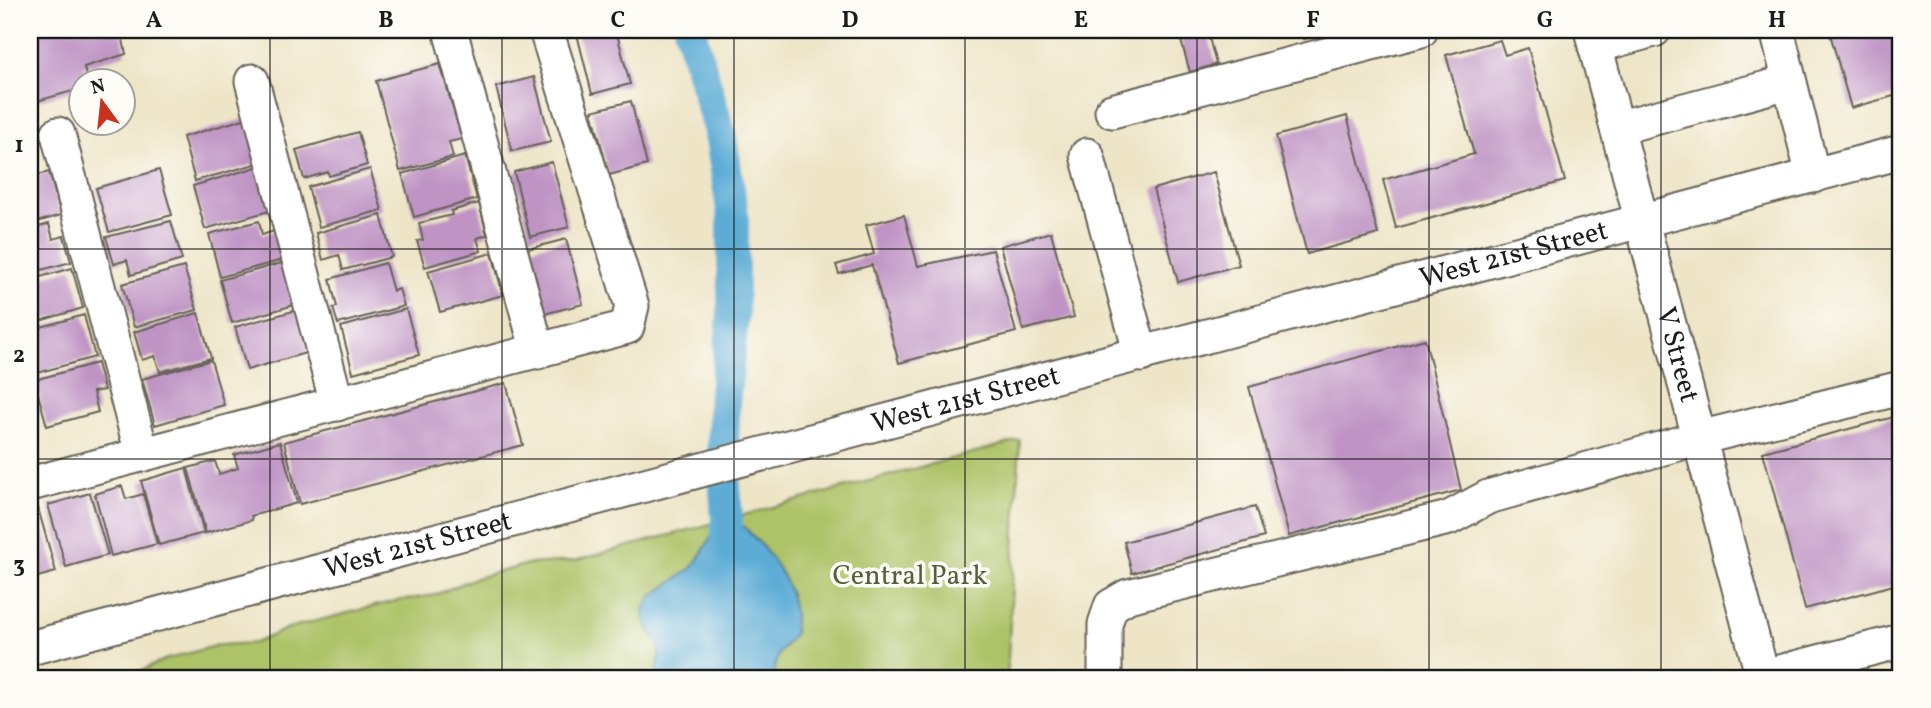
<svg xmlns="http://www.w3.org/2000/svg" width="1931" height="708" font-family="Vollkorn,serif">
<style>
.green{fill:#aec368;stroke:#657042;stroke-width:2}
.water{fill:#5bacd6;stroke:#3c6479;stroke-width:2}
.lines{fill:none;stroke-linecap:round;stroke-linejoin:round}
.canal{stroke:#5bacd6;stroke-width:32}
.building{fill:#bf94c5}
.minor-casing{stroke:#666258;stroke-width:37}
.minor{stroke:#fff;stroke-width:33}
.grid{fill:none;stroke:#1c1c1c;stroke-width:2;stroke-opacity:0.55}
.labels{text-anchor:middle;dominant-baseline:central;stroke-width:7;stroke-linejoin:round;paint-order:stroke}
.street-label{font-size:28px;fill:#1c1c1c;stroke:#fdfcf7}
.park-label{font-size:28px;fill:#565f3a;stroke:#fdfcf7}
.neatline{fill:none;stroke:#1c1c1c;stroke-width:2.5}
.grid-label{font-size:23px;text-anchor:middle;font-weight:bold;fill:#1c1c1c}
</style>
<rect width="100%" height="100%" fill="#fdfcf7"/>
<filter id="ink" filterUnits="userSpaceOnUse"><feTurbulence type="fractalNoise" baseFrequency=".0143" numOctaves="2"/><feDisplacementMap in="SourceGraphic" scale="14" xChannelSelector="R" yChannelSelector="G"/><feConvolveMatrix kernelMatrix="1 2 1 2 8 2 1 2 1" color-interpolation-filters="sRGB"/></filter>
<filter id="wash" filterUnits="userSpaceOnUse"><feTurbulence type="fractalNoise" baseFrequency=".00686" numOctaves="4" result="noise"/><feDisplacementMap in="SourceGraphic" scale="28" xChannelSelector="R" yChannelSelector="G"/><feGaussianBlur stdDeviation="1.57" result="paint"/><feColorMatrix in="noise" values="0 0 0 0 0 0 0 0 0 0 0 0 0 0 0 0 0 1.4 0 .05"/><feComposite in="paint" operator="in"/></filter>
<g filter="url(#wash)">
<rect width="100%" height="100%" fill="#eee5c7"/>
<!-- green -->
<path class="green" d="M1020,440L1007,678H116L143,670L164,660L218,645L255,643L288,628L395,601L435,595L472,579L528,564L574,561Z"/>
<!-- water -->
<path class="water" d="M736,519C765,546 797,583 794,625C794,628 795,632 793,635C792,639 788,641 786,644C777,655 774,664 774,678H653L659,665V646L645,622L644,609L652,596L692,568L721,522Z"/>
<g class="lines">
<!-- canal -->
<path class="canal" d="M690,30L721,138L733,216V316L724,404L723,457L727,520V565"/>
</g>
<g id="blocks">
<!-- building -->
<g class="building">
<path d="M30,30H121L126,54L84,67L87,80H80V89L30,103Z"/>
<path d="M576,30H616L630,84L592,94Z"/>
<path d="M1178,30H1207L1216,64L1190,72Z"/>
<path d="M1302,30H1334V31L1304,39Z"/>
<path d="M1829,30H1901V94L1851,108Z"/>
<path d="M1500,40L1505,55L1528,48L1565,181L1396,228L1383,180L1474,154L1446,55Z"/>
<path d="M440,64L462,139L449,142L453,157L400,171L376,81Z"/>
<path d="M534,77L551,142L512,151L496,87Z"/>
<path d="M631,101L647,165L609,175L592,111Z"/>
<path d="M1347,116L1378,234L1307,254L1276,136Z"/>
<path d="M247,118L259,163L195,181L183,137Z"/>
<path d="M358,132L367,165L329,176L328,172L304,179L296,150Z"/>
<path d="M465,156L477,199L414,217L402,174Z"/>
<path d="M552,162L569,227L530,237L514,172Z"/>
<path d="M260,166L273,210L205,229L193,186Z"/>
<path d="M370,169L382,210L319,227L308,187Z"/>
<path d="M159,170L172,215L109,232L96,188Z"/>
<path d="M49,172L61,215L30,224V177Z"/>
<path d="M1214,172L1239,265L1178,282L1153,189Z"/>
<path d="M479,203L487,235L477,238L481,251L425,267L417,241L423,240L419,223L452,215L451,211Z"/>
<path d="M381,215L392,257L343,270L339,255L323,260L316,233Z"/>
<path d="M904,215L918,266L993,250L1016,332L899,363L872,265L839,274L836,265L874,254L866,225Z"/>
<path d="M171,221L182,260L131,275L127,260L114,264L106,237Z"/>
<path d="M259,221L262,235L277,230L286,259L220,277L209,234Z"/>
<path d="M49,224L53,239L64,236L71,262L30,273V229Z"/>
<path d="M1051,232L1074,317L1023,330L1000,246Z"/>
<path d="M566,239L583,304L544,314L528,249Z"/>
<path d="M492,253L503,295L440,312L428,271Z"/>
<path d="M282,263L294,305L232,323L220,280Z"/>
<path d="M385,263L393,291L399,289L404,306L338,324L333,308L337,307L330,279Z"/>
<path d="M184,267L197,310L134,327L122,284Z"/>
<path d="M72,268L83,308L30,324V280Z"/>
<path d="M406,309L419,355L353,373L341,327Z"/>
<path d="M297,310L309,352L247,370L235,327Z"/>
<path d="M198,313L211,358L160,372L155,356L142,360L134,332Z"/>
<path d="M84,315L95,357L30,375V330Z"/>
<path d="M1425,339L1461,490L1289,536L1249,387Z"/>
<path d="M211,360L224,405L155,425L142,379Z"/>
<path d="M97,363L104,390L93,392L98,412L47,426L34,380Z"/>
<path d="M506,383L523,445L300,504L284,442Z"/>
<path d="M1901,415V583L1805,609L1763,452Z"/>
<path d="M280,442L297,503L251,516L252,520L206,533L188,468L215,461L219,474L238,468L234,455Z"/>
<path d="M186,468L204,533L159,545L141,481Z"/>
<path d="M122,486L126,499L143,494L157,544L111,556L95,494Z"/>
<path d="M90,493L108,555L66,567L48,505Z"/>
<path d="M1255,507L1264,537L1132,573L1124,542Z"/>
<path d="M38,508L56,572L30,579V510Z"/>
</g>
</g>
</g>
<g filter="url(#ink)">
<use href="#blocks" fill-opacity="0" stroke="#666258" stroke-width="2"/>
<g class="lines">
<defs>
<g id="minor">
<path d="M450,30L538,352"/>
<path id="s1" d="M1591,30L1763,678"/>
<path d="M1777,30L1813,176"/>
<path d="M1595,46L1654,30"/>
<path d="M252,81L337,404"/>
<path d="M1112,111L1421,30"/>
<path d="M1617,128L1789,82"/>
<path d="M58,134L142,454"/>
<path d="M1087,155L1141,355"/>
<path d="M30,484L627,327L632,306L546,30"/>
<path id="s2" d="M30,648L1901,152"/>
<path d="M1105,678V624L1111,606L1128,596L1449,518L1488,497L1699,438L1901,388"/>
<path d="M1756,678L1901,641"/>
</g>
</defs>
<!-- minor casing -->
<use href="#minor" class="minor-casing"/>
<!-- minor -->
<use href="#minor" class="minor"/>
</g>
</g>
<!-- grid -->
<path class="grid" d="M270,30V678M502,30V678M734,30V678M965,30V678M1197,30V678M1429,30V678M1661,30V678M30,249H1901M30,459H1901"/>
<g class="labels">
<!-- street labels -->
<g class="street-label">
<text stroke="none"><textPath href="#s2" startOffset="1535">West 21st Street</textPath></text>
<text stroke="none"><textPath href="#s1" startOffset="336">V Street</textPath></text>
<text stroke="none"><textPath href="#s2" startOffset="968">West 21st Street</textPath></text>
<text stroke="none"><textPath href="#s2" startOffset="401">West 21st Street</textPath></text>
</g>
<!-- park labels -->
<g class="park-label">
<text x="910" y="576">Central Park</text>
</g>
</g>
<!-- margin -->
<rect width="1931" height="708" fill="none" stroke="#fdfcf7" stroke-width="77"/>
<!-- north arrow -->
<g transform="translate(102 102) rotate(345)"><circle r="33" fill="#fdfcf7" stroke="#a3a29f" stroke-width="2"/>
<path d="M0-5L12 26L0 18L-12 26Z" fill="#c8321e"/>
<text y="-10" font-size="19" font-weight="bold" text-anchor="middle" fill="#1c1c1c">N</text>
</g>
<rect x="38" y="38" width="1854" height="632" class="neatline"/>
<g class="grid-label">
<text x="154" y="27">A</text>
<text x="386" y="27">B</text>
<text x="618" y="27">C</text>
<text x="850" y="27">D</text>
<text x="1081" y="27">E</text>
<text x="1313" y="27">F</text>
<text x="1545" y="27">G</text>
<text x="1777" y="27">H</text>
<text x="19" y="152">1</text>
<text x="19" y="362">2</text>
<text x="19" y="572">3</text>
</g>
</svg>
